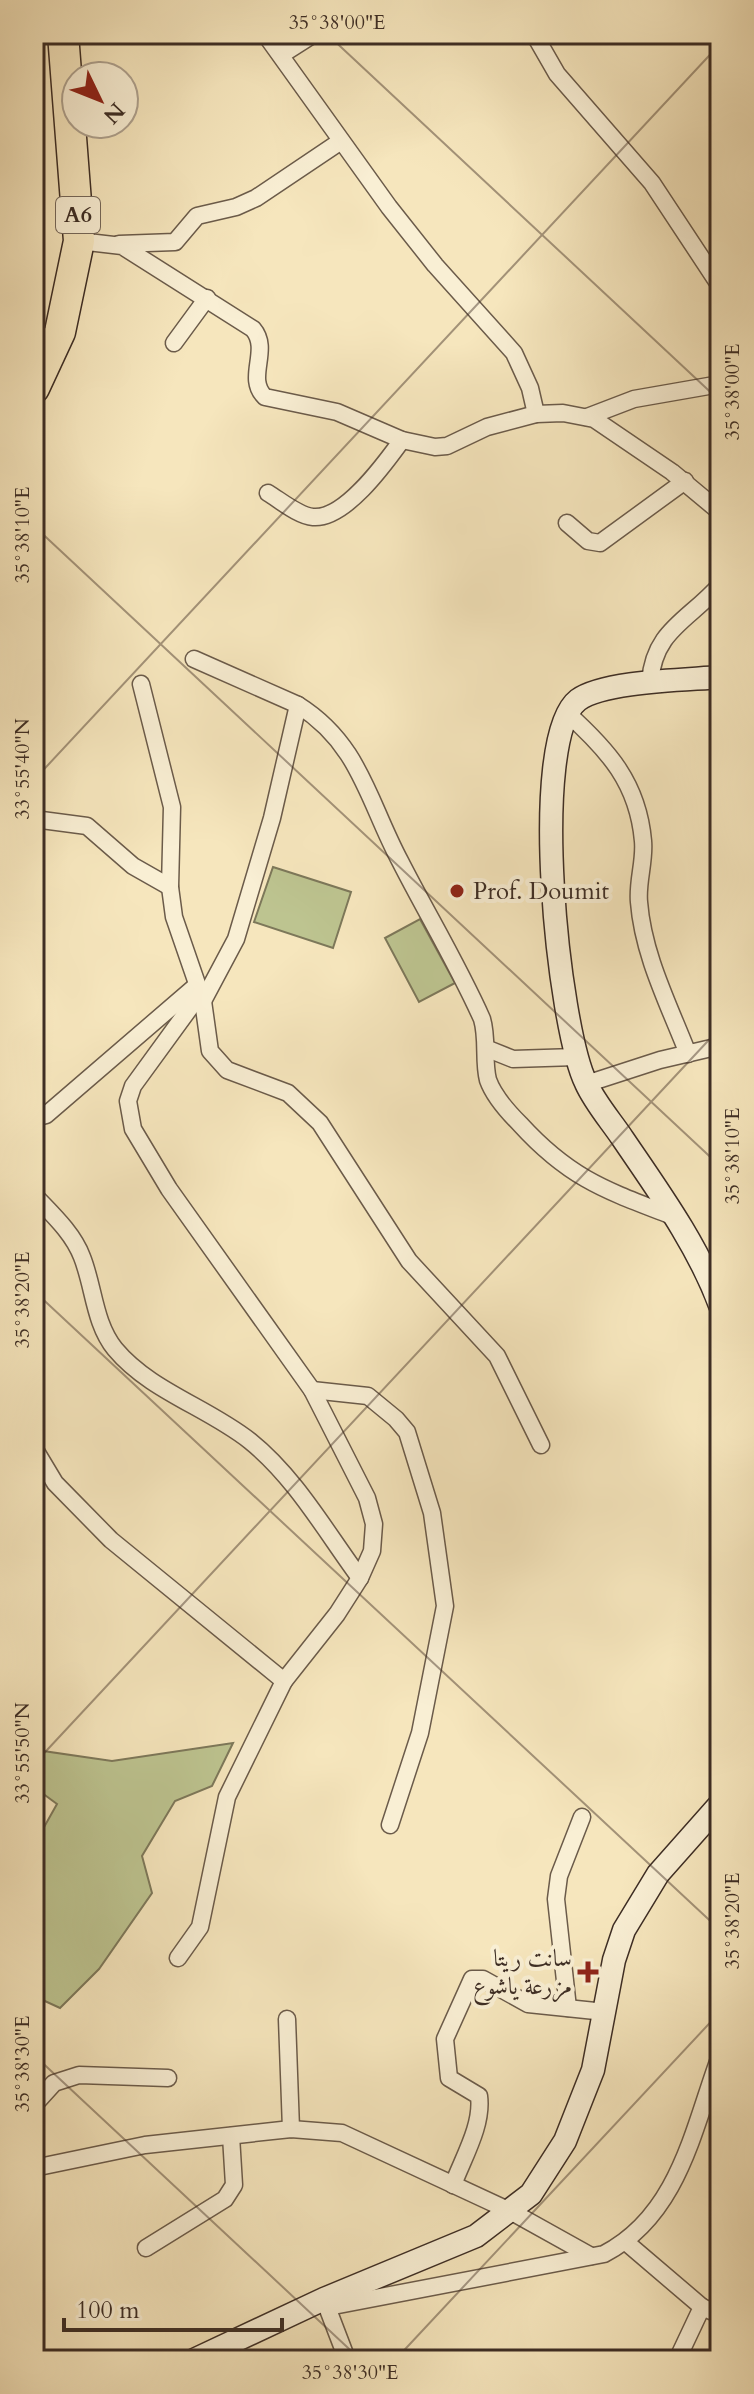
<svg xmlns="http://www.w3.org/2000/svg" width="754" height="2394" font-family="Cardo,Amiri,serif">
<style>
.green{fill:#bdc490;stroke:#7d785a;stroke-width:2}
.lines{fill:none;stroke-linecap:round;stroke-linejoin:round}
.street-casing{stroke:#6b5b4a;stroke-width:19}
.secondary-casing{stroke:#3d2d24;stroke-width:25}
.highway-casing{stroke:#3d2d24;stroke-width:33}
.street{stroke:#f9efd4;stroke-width:16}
.secondary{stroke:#f9efd4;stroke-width:22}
.highway{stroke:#f6e6bd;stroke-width:30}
.ticks{fill:none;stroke:#3d2d24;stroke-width:2;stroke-opacity:0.45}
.poi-dot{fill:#8f2418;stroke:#f9efd4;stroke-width:3}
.labels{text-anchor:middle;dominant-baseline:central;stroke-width:8;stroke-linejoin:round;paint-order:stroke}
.shield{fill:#f9efd4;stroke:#756759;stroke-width:2}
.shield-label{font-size:22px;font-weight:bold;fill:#3d2d24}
.poi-label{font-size:24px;fill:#3d2d24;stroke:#f9efd4;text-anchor:start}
.neatline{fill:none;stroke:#3d2d24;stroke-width:3}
.ticks-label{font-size:20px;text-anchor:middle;fill:#3d2d24}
</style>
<rect width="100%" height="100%" fill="#f6e6bd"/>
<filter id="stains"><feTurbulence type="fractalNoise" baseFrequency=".0025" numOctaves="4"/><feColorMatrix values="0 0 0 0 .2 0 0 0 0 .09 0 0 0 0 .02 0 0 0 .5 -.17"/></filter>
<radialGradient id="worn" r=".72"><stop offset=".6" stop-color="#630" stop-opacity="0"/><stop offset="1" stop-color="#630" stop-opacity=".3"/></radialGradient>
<!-- green -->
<g class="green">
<path d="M273,867L351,892L333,948L254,922Z"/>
<path d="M420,919L455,983L419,1002L385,938Z"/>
<path d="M233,1743L212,1786L175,1801L142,1856L152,1893L99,1969L60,2008L34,1996V1845L57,1804L34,1787L36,1750L112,1761Z"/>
</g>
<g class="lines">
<defs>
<g id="street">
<path d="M265,34L389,207L435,265L514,353L530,388L536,414"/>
<path d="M534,34L557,74L652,183L720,286"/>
<path d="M281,55L314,34"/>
<path d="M79,241L122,246L253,329C271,350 245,378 265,397L337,412L402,440L435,447L447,446L487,427L536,414L563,413L594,419L672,472L720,512"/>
<path d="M119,244L175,242L197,216L236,207L256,198L341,141"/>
<path d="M174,343L207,298"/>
<path d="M587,417L634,399L720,384"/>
<path d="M268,493C281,501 299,516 313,517C345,520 386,462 402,440"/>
<path d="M567,523L588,541L600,543L685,481"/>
<path d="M194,659L298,705"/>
<path d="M650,682C654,630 688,621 720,585"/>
<path d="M141,684L172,807L170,887L174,917L203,1001L210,1051L227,1070L288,1093L320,1123L409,1261L497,1356L541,1445"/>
<path d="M567,713C608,750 638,783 643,841C645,861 637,882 639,902C643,955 669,1005 688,1054"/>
<path d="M34,819L87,826L133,866L170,887"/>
<path d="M203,1001L236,939L272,818L298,705C360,744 368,801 400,861C427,914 458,965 482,1019C488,1039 483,1061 488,1080C494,1097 508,1112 520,1124C571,1180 608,1191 675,1217"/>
<path d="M488,1049L513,1059L576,1057"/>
<path d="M586,1084L660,1060L720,1046"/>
<path d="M34,1118L46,1115L197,985"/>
<path d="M34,1195C52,1214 73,1233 82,1257C94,1287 94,1323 115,1349C150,1391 207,1407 250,1441C295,1477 326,1532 360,1578"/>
<path d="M312,1390L368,1396L396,1419L407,1432L432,1513L445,1606L420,1733L390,1825"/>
<path d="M34,1448L55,1483L111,1540L284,1681L337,1614L360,1578L372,1551L374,1524L367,1498L312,1390L169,1189L133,1129L128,1101L133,1086L200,994"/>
<path d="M178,1958L200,1927L227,1797L284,1681"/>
<path d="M568,2008L556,1899L559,1876L582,1817"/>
<path d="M287,2019L291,2129"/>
<path d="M34,2105L54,2083L79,2075L168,2078"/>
<path d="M34,2168L145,2145L291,2129L342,2133L512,2212L591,2256"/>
<path d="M453,2185C463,2158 483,2125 479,2096L449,2078L445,2039L472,1979H483L528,2004L605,2012"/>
<path d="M627,2243L702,2307L677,2360"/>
<path d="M146,2248L225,2199L234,2185L231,2136"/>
<path d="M324,2299L345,2354L343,2360"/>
<path d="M328,2307L604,2254C679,2215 693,2129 720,2056"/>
<path d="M702,2307L720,2315"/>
</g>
<g id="secondary">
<path d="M720,677C686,680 604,681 578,700C528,739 558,1026 586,1083C595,1103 611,1121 623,1139C659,1192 697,1244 720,1305"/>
<path d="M194,2360L324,2299L476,2236L531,2194L565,2141L593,2070L614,1960L624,1930L658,1874L720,1804"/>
</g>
<path id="highway" d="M34,388L60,332L79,241L63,34"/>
</defs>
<!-- street casing -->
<use href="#street" class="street-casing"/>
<!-- secondary casing -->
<use href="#secondary" class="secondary-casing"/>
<!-- highway casing -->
<use href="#highway" class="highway-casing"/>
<!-- street -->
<use href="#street" class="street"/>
<!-- secondary -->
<use href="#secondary" class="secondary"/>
<!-- highway -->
<use href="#highway" class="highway"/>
</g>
<!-- ticks -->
<path class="ticks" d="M327,34L720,401M34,526L720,1166M34,780L720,44M34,1291L720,1930M34,1764L720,1028M34,2055L361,2360M395,2360L720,2012"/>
<!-- markers -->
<g class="poi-dot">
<circle cx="457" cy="891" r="8"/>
<path d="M584 1960h8v8h8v8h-8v8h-8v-8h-8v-8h8z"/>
</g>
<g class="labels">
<!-- shield labels -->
<rect class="shield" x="56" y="197" width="44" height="36" rx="6"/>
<g class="shield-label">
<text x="78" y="215">A6</text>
</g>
<!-- poi labels -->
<g class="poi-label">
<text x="473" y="891">Prof. Doumit</text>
<text x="572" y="1958" text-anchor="end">سانت ريتا<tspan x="572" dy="28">مزرعة ياشوع</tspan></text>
</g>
</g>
<!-- margin -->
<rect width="754" height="2394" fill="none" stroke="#f6e6bd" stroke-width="88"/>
<!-- north arrow -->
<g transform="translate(100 100) rotate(133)"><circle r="38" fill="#f9efd4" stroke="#aea18e" stroke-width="2"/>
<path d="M0-6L14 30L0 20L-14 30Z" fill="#8f2418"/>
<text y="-12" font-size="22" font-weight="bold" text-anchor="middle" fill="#3d2d24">N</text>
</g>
<!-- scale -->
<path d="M64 2318v12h218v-12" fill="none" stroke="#3d2d24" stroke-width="4"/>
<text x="76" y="2318" font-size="24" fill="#3d2d24" stroke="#f9efd4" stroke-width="6" paint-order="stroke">100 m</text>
<rect x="44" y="44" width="666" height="2306" class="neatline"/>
<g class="ticks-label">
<text x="337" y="29">35°38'00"E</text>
<text transform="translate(732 392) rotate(-90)" y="7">35°38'00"E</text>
<text transform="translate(22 535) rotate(-90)" y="7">35°38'10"E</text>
<text transform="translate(22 769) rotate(-90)" y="7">33°55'40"N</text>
<text transform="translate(732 1156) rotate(-90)" y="7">35°38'10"E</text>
<text transform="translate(22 1300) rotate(-90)" y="7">35°38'20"E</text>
<text transform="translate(22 1753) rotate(-90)" y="7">33°55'50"N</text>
<text transform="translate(732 1921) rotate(-90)" y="7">35°38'20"E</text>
<text transform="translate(22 2064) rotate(-90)" y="7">35°38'30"E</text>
<text x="350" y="2379">35°38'30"E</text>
</g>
<rect width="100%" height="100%" filter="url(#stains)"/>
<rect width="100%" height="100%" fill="url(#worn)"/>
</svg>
